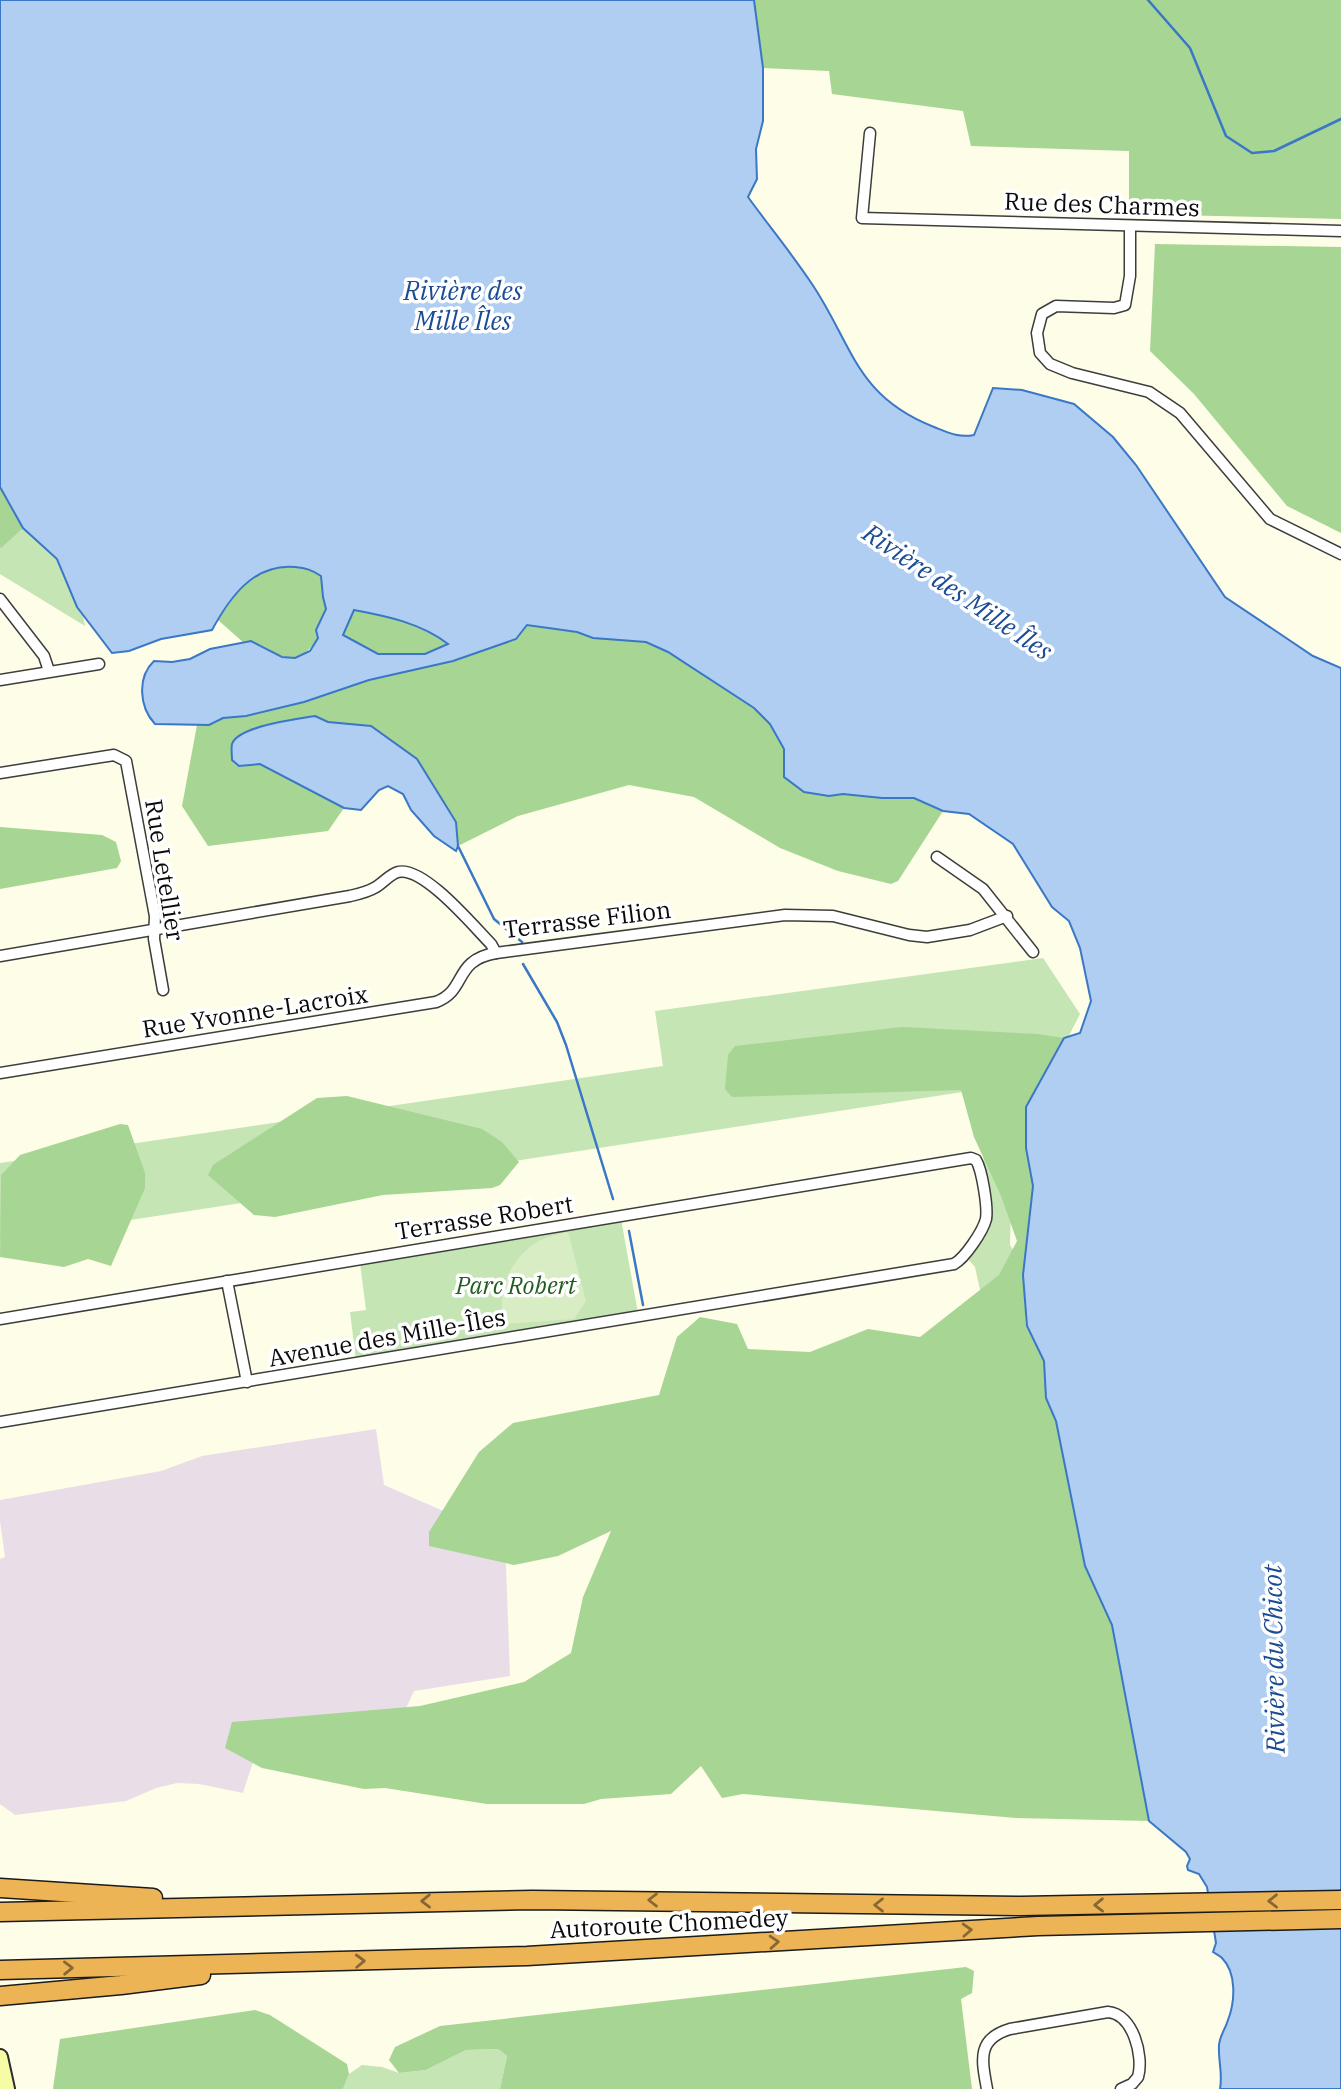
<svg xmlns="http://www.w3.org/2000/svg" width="1341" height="2089" font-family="'IBM Plex Serif',serif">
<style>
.industrial{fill:#e9dee8}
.green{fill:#c5e5b4}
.forest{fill:#a7d594}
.pitch{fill:#d9edc5}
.water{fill:#afcef2;stroke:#3a77c6;stroke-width:2;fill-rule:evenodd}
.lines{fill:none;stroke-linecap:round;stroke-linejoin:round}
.stream{stroke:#3a77c6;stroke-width:2.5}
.street-casing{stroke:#3d3d3d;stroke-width:13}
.secondary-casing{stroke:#2c2c2c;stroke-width:18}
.highway-casing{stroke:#1b1b1b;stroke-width:21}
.street{stroke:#fff;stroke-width:10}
.secondary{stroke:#f6fba5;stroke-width:14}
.highway{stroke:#edb456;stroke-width:18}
.oneway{stroke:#876834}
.labels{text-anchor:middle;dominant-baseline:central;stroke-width:7;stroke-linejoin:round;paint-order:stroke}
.street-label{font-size:24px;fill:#0a0a0a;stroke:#fff}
.park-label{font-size:24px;font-style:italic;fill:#215d1f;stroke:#fff}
.water-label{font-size:26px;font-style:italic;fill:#1b4b93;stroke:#fff}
</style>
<rect width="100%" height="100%" fill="#fefde7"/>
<!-- industrial -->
<path class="industrial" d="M376,1429L384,1485L505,1538L510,1676L414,1691L393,1736L255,1756L243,1793L199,1784L177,1783L156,1788L126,1801L15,1815L0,1804V1559L5,1557L0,1521V1500L161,1471L202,1456Z"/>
<!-- green -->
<g class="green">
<path d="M0,426L73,562L85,626L0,574Z"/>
<path d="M1043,958L1080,1014L1047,1079L0,1240V1163L663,1066L655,1011Z"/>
<path d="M982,1147L1011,1207L1010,1245L1013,1250L989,1331L975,1267L968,1259L988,1226L990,1210Z"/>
<path d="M621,1219L638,1313L356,1360L350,1312L366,1310L360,1263Z"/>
<path d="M498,2049L507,2056L500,2089H343L349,2074L362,2065L382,2067L399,2073L426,2070L466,2050Z"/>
</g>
<!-- forest -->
<g class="forest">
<path d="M754,0H1341V219L1129,214V151L971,146L963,111L832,94L829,71L763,68Z"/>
<path d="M1155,244L1341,247V533L1287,506L1194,394L1150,351Z"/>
<path d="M0,487L23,528L1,548L0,546Z"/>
<path d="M281,566L312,569L321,576L323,597L326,609L316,630L318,638C288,683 272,637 244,643L218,620C238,592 246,576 281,566Z"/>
<path d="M354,610C387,616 422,624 448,645L425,654H378L342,635Z"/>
<path d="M527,625L577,632L593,638L646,642L668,652L754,708L770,724L784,749V777L829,796L842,794L882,798H914L943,811L898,881L891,884L838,871L780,848L694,797L629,785L518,816L458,846L456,822L371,726L328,722L315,716L239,766L260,764L344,808L328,831L208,846L182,806L197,725H209L223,718L246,716L304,702Z"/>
<path d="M0,827L102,835L116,842L121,861L117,868L0,889Z"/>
<path d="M902,1027L1037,1034L1064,1038L1026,1107V1148L1033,1186L1023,1275L1026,1326L1044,1361L1046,1397L1056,1421L1085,1566L1112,1625L1149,1821L1016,1818L743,1794L722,1798L701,1766L671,1794L601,1799L584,1804H487L385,1788L364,1789L262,1768L225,1748L232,1722L420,1706L524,1682L571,1653L583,1597L611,1531L558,1556L514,1565L429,1546V1532L479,1452L513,1423L659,1395L677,1337L700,1317L737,1324L748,1349L810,1352L868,1329L920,1337L999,1275L1017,1241L1001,1196L974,1137L961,1090L732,1097L725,1089L728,1055L735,1046Z"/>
<path d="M347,1096L482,1129L502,1142L519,1162L500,1185L492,1188L383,1195L275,1217L254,1215L208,1175L213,1165L317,1098Z"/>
<path d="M120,1124L128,1125L145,1173V1188L111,1266L88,1259L64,1267L0,1257L1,1175L20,1155Z"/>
<path d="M966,1967L974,1971L972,1993L961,1999L972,2089H500L507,2056L498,2049L466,2050L426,2070L399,2073L389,2060L395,2047L440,2026Z"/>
<path d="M255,2010L270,2015L347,2064L349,2074L343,2089H53L60,2039Z"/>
</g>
<!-- pitch -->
<path class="pitch" d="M568,1232L586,1301L574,1319L505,1324C494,1292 512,1255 541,1240C549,1236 559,1234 568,1232Z"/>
<!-- water -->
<g class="water">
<path d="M0,0H754L763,68V121L756,149L757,179L748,197C769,226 792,254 812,284C853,345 855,396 934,427C949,433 959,438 974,435L993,388L1022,390L1074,404L1113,437L1136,465L1225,597L1313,656L1341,668V2089H1220C1223,2074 1218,2060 1219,2045C1220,2035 1225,2030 1228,2020C1235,2002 1237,1973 1222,1958C1219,1955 1216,1954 1213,1952L1216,1943L1207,1887L1199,1874L1188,1870L1187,1866L1190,1859L1186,1852L1149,1821L1112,1625L1085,1566L1056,1421L1046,1398L1044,1361L1027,1326L1023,1275L1033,1186L1026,1148V1107L1064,1038L1080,1033L1091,1001L1080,948L1069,921L1052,907L1013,844L969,814L943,811L914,798H882L843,794L829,796L804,792L784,777V749L770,724L754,708L668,652L646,642L593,638L577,632L527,625L516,639L453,661L369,680L304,702L246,716L223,718L209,725L155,724C139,707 137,677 154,661L172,662L190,659L210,649L251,641L282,657L295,658L310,651L318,638L316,630L326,609L323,597L321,576C312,570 306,568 295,567C254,563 230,597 212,630L161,639L129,651L112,653L77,607L57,559L23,528L0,487ZM354,610C386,616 421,623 448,644L425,654H378L343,635Z"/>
<path d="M315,716L328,722L371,726L417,759L456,822L458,846L456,851L434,836L411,810L403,794L388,786L379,790L361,810L344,808L260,764L239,766L232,760C232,756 231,748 232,744C238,726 298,719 315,716Z"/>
</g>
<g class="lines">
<!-- stream -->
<g class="stream">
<path d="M1148,0L1190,48L1226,136L1252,153L1274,151L1341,119"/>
<path d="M458,846L494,919L522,942"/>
<path d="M523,964L557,1022L566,1045L613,1199"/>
<path d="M629,1231L643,1305"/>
</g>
<defs>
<g id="street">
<path d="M870,133L862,218L1341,231"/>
<path d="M1130,226V276L1125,305L1114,308L1056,306L1042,314L1037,333L1040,353L1050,364L1072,373L1149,392L1180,413L1270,519L1341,554"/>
<path d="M0,599L44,656L49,671"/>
<path d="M0,680L99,664"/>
<path d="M0,773L114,755L126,761L155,916L154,939L163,990"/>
<path d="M937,857L983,889L1033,952"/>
<path d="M0,956L350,896C359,894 368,892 376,887C383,883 390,874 398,872C424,866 474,927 491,944L496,953"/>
<path d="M0,1073L436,1002C467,991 453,960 496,953L785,915L833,916L909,935L927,937L970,930L1007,916"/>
<path d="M227,1281L247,1382"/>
<path d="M0,1319L971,1158L976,1160C982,1170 988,1207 986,1219C983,1231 965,1258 954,1264L0,1422"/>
<path d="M987,2089C982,2061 976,2039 1010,2029L1108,2012C1133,2014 1144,2056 1138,2077L1132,2084L1121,2089"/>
</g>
<path id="secondary" d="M0,2057L7,2089"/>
<g id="highway">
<path d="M0,1888L153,1898"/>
<path d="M0,1912L532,1900L1021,1906L1341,1900"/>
<path d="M0,1970L527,1956L1038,1926L1341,1919"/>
<path d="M0,1996L121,1985L201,1975"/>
</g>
</defs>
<!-- street casing -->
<use href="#street" class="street-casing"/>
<!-- secondary casing -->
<use href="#secondary" class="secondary-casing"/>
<!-- highway casing -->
<use href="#highway" class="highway-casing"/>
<!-- street -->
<use href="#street" class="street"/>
<!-- secondary -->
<use href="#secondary" class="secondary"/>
<!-- highway -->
<use href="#highway" class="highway"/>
</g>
<!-- one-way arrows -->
<defs><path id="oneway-chevron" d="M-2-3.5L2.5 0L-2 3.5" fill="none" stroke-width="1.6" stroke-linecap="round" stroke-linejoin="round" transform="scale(1.75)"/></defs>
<g class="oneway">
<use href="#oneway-chevron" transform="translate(653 1900) rotate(-180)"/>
<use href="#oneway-chevron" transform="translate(426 1901) rotate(179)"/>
<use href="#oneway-chevron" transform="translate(1273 1901) rotate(179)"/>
<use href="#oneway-chevron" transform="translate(879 1905) rotate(-180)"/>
<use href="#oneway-chevron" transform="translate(1099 1905) rotate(179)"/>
<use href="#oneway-chevron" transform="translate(967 1930) rotate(-3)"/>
<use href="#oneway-chevron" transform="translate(774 1942) rotate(-4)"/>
<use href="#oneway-chevron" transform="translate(360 1961) rotate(-2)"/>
<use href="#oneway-chevron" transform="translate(68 1968) rotate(-1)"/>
</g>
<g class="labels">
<!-- street labels -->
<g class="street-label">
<text transform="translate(1102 204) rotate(2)">Rue des Charmes</text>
<text transform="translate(165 870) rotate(81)">Rue Letellier</text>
<text transform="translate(587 919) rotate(-7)">Terrasse Filion</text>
<text transform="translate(255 1011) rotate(-9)">Rue Yvonne-Lacroix</text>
<text transform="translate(484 1217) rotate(-9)">Terrasse Robert</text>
<text transform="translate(387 1337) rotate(-10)">Avenue des Mille-Îles</text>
<text transform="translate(669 1923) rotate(-3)">Autoroute Chomedey</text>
</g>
<!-- park labels -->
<g class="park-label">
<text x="516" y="1285">Parc Robert</text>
</g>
<!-- water labels -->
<g class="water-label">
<text x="463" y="290">Rivière des<tspan x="463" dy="30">Mille Îles</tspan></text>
<text transform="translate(958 591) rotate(34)">Rivière des Mille Îles</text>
<text transform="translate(1273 1659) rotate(-91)">Rivière du Chicot</text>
</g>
</g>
</svg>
